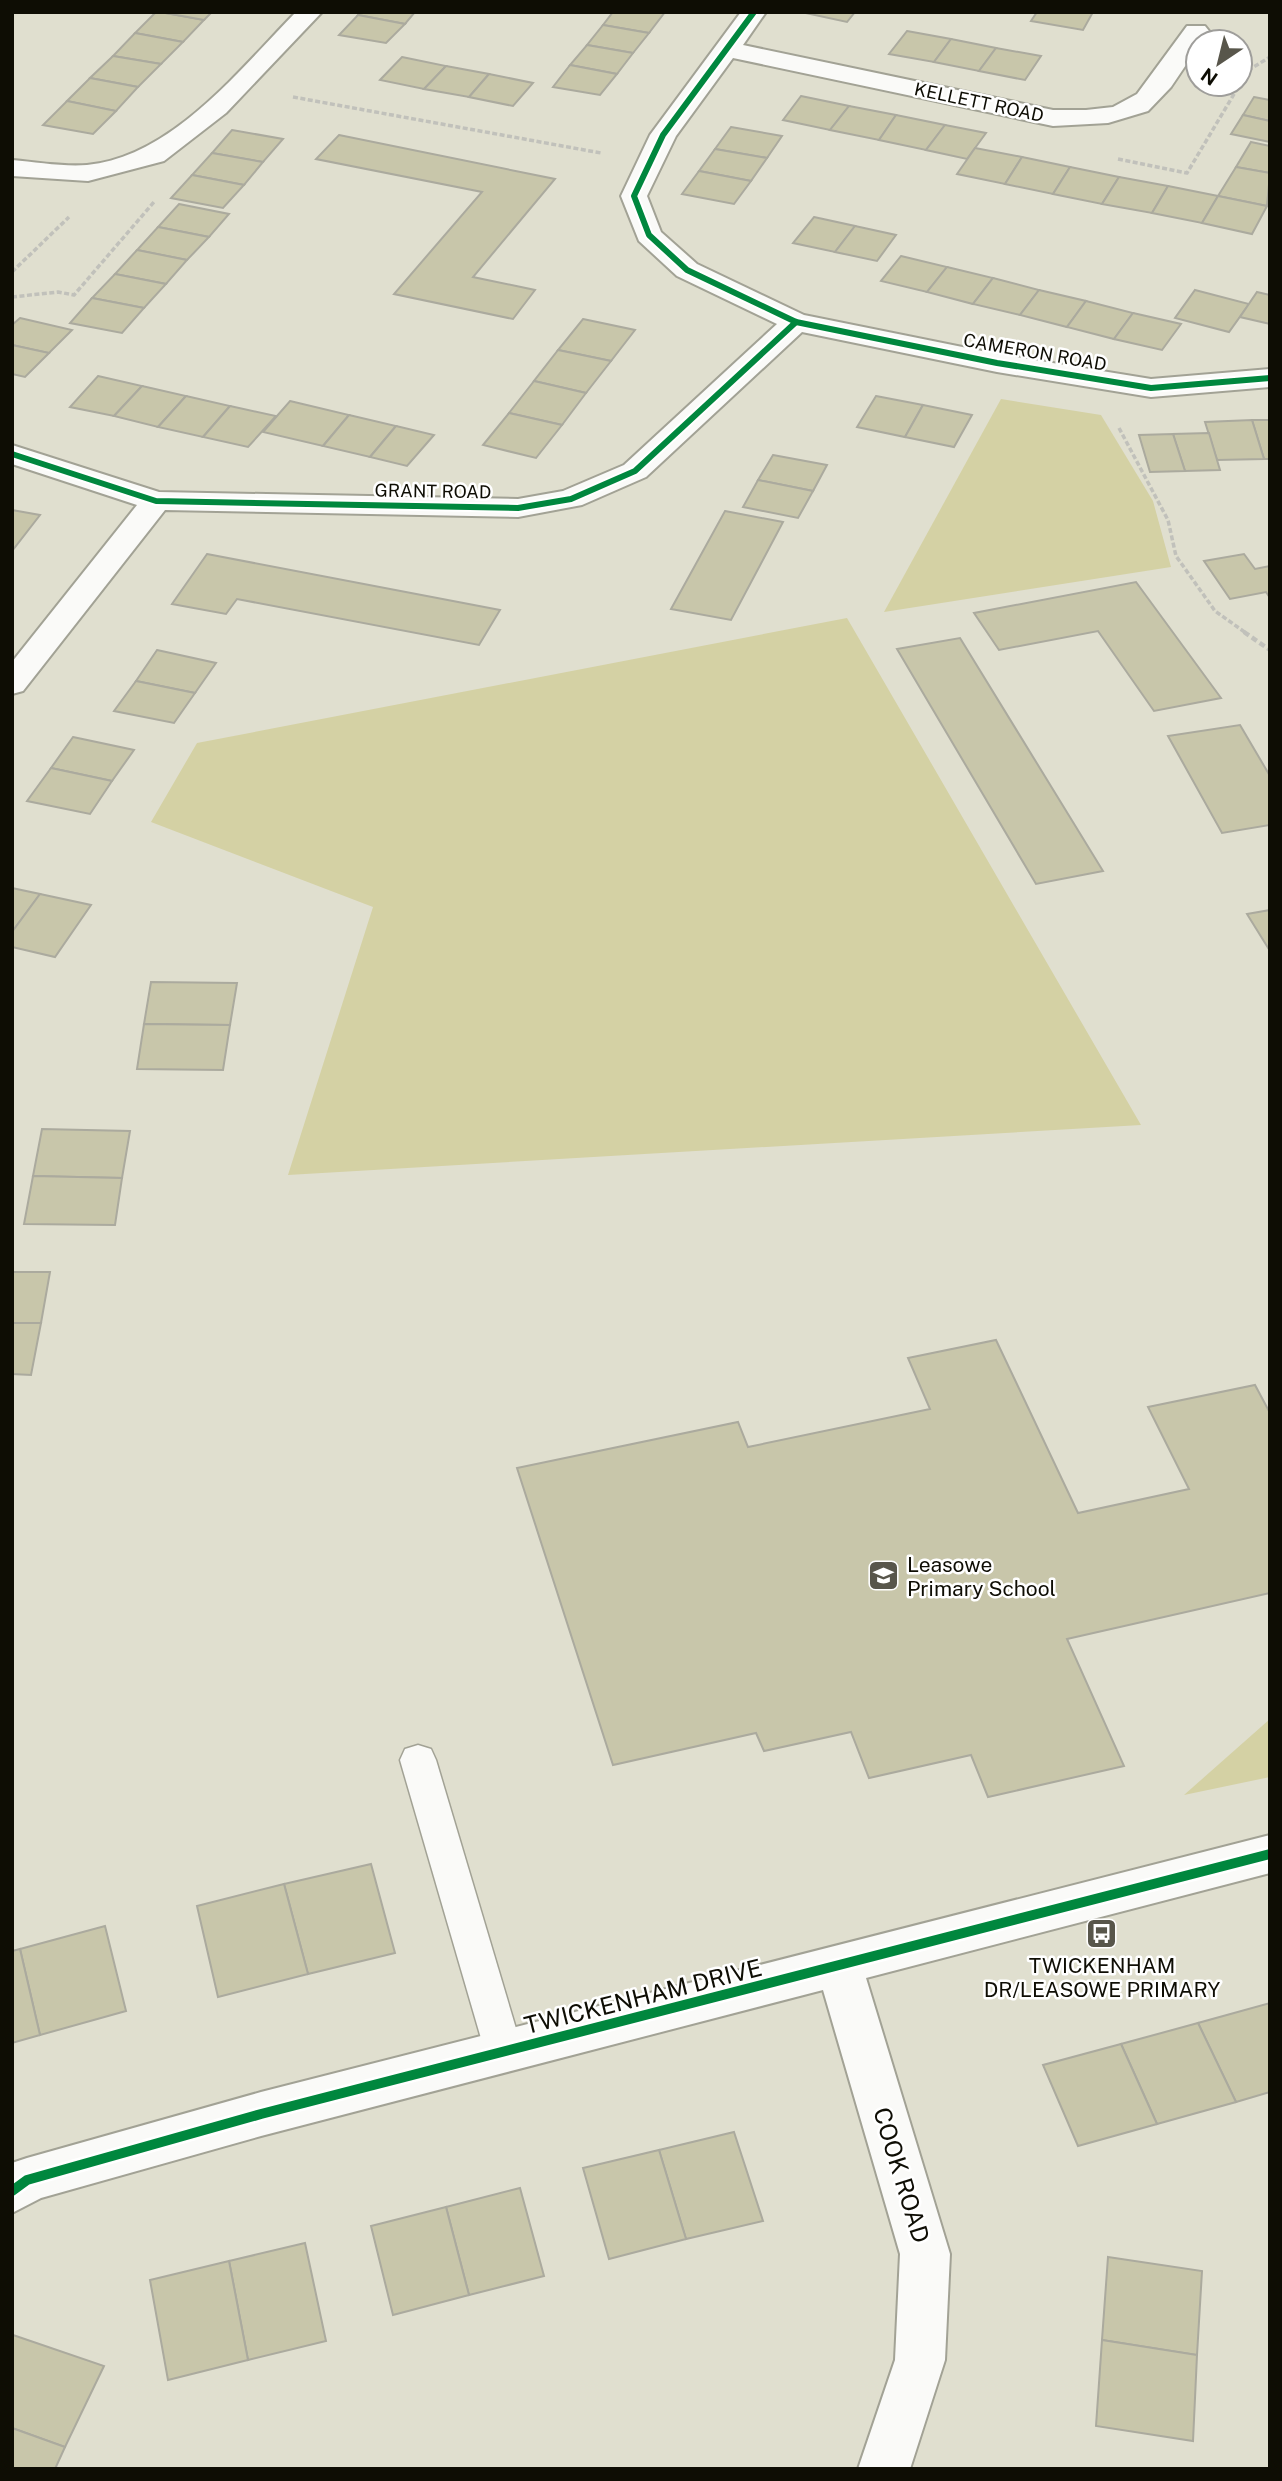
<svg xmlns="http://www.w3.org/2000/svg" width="1282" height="2481" font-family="'Public Sans',sans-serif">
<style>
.green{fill:#d4d1a4}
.building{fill:#c8c6aa;stroke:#abaa9e;stroke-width:2}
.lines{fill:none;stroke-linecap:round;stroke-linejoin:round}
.lane-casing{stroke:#a2a295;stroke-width:3}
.street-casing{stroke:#a2a295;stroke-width:4}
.path-far1{stroke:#c1c1bb;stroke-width:3.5;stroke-dasharray:5 2.5;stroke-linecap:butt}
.path{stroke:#c1c1bb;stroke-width:4.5;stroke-dasharray:6 3.5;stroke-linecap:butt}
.lane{fill:#fafaf8;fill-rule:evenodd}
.street{fill:#fafaf8;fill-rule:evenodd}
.cycleway-far1-casing{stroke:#fff;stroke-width:10}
.cycleway-casing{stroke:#fff;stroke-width:15}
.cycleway-far1{stroke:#00873e;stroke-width:6}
.cycleway{stroke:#00873e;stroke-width:10}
.labels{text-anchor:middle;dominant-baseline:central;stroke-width:5;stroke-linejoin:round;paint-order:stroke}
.far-street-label{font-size:18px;fill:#0e0d04;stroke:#fff}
.poi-label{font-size:21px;fill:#0e0d04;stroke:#fff;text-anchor:start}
.near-street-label{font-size:24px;fill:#0e0d04;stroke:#fff}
</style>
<rect width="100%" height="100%" fill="#e0dfcf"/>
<!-- green -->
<g class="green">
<path d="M1001,399L1101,415L1153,501L1171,567L884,612Z"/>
<path d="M847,618L1141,1125L288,1175L373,907L151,822L197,743Z"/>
<path d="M1270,1719V1777L1184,1795Z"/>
</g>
<!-- building -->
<g class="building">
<path d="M156,12H160L204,20L183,42L135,33Z"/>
<path d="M160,12H212L204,20Z"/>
<path d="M361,12H415L405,24L358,15Z"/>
<path d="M613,12H665L649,33L603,25Z"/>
<path d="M801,12H855L847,22Z"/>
<path d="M1037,12H1093L1083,30L1031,21Z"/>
<path d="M358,15L405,24L386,43L339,35Z"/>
<path d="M603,25L649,33L633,53L587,45Z"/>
<path d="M907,31L951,39L934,62L889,54Z"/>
<path d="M135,33L183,42L161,64L113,56Z"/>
<path d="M951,39L996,48L979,71L934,62Z"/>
<path d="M587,45L633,53L617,74L570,65Z"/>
<path d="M996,48L1041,56L1025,80L979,71Z"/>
<path d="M113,56L161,64L138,87L90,78Z"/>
<path d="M402,57L446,66L424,89L380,80Z"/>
<path d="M570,65L617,74L600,95L553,87Z"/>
<path d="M446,66L489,74L469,97L424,89Z"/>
<path d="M489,74L533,83L513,106L469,97Z"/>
<path d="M90,78L138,87L116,111L67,101Z"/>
<path d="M801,96L849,106L830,130L783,120Z"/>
<path d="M1254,97L1270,100V121L1243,115Z"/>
<path d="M67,101L116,111L93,134L43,125Z"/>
<path d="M849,106L896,115L879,140L830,130Z"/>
<path d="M896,115L945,125L926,150L879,140Z"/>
<path d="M1243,115L1270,121V142L1231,134Z"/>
<path d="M945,125L986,133L967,159L926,150Z"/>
<path d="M731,127L782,136L767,158L715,149Z"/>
<path d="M232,130L283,139L263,162L212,153Z"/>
<path d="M339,135L555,179L473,277L535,290L513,319L394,294L482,192L316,159Z"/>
<path d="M1251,142L1270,146V173L1236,167Z"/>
<path d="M975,148L1022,157L1005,184L957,174Z"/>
<path d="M715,149L767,158L751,181L699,171Z"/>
<path d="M212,153L263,162L244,185L192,175Z"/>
<path d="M1022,157L1070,167L1053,194L1005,184Z"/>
<path d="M1070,167L1119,177L1102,204L1053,194Z"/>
<path d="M1236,167L1270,173L1267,206L1218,196Z"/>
<path d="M699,171L751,181L734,204L682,194Z"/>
<path d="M192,175L244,185L223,208L171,198Z"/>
<path d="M1119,177L1168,186L1152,213L1102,204Z"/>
<path d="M1168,186L1218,196L1202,223L1152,213Z"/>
<path d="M1218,196L1267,206L1252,234L1202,223Z"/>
<path d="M179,204L229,214L209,237L158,227Z"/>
<path d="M814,217L855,226L835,252L793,243Z"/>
<path d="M855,226L896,235L877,261L835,252Z"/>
<path d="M158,227L209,237L187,260L137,250Z"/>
<path d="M137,250L187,260L166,284L115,274Z"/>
<path d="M901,256L947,267L927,292L881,281Z"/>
<path d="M947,267L993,278L973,304L927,292Z"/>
<path d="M115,274L166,284L144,308L92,298Z"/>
<path d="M993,278L1039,290L1020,315L973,304Z"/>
<path d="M1039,290L1086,301L1067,327L1020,315Z"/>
<path d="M1195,290L1249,304L1229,332L1175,318Z"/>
<path d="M1257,292L1270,295V324L1240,317Z"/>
<path d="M92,298L144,308L122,333L70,323Z"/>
<path d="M1086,301L1133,313L1114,339L1067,327Z"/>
<path d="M1133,313L1181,324L1162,350L1114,339Z"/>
<path d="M20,318L72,330L49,353L12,345V325Z"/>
<path d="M583,319L635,330L611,361L558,350Z"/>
<path d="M12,345L49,353L25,377L12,374Z"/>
<path d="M558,350L611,361L586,393L534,381Z"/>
<path d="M98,376L142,386L114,416L70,407Z"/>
<path d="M534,381L586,393L562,425L509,413Z"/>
<path d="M142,386L186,396L158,427L114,416Z"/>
<path d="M186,396L230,406L203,437L158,427Z"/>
<path d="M876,396L923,405L905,437L857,427Z"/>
<path d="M290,401L349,415L323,446L263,432Z"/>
<path d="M923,405L972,415L954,447L905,437Z"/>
<path d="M230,406L276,416L248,447L203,437Z"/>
<path d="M509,413L562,425L536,458L483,445Z"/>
<path d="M349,415L396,426L370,457L323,446Z"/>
<path d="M1252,420H1270V459H1264Z"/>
<path d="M1252,420L1264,459L1217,460L1205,422Z"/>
<path d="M396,426L434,435L407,466L370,457Z"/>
<path d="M1209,433L1220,470L1185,471L1173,434Z"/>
<path d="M1173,434L1185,471L1150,472L1139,435Z"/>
<path d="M773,455L827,465L813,491L758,480Z"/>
<path d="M758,480L813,491L798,518L743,507Z"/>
<path d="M12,510L40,515L12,551Z"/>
<path d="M725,511L783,522L731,620L671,609Z"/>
<path d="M207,554L500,610L479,645L237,599L226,614L172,604Z"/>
<path d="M1244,554L1255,569L1270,566V598L1266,592L1230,599L1204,561Z"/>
<path d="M1136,582L1221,698L1154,711L1098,631L999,650L974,613Z"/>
<path d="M960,638L1103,871L1036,884L897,649Z"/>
<path d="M157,650L216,663L195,693L136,681Z"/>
<path d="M136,681L195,693L174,723L114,711Z"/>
<path d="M1240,725L1270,776V825L1222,833L1168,736Z"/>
<path d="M73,737L134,750L112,781L51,768Z"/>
<path d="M51,768L112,781L90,814L27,801Z"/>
<path d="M12,888L40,894L12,932Z"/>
<path d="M40,894L91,905L55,957L12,947V932Z"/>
<path d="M1270,910V951L1247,914Z"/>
<path d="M151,982L237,983L230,1025L144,1024Z"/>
<path d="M144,1024L230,1025L223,1070L137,1069Z"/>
<path d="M42,1129L130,1131L122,1178L33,1176Z"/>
<path d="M33,1176L122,1178L115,1225L24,1224Z"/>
<path d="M12,1272H50L41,1323H12Z"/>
<path d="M12,1323H41L31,1375L12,1374Z"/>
<path d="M996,1340L1078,1513L1189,1489L1148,1407L1255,1385L1270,1413V1593L1067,1639L1124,1766L988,1797L971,1755L869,1778L851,1732L764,1751L756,1733L613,1765L517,1468L738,1422L748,1447L930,1409L908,1358Z"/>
<path d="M371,1864L395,1953L308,1974L284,1884Z"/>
<path d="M284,1884L308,1974L218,1997L197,1906Z"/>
<path d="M105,1926L126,2011L40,2035L20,1949Z"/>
<path d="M20,1949L40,2035L12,2043V1951Z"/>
<path d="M1270,2003V2092L1236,2102L1198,2023Z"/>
<path d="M1198,2023L1236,2102L1157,2124L1121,2044Z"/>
<path d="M1121,2044L1157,2124L1078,2146L1043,2065Z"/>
<path d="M734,2132L763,2221L686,2239L659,2150Z"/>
<path d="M659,2150L686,2239L609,2259L583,2168Z"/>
<path d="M520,2188L544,2276L469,2295L446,2207Z"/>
<path d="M446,2207L469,2295L393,2315L371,2226Z"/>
<path d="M305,2243L326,2341L248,2360L229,2261Z"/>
<path d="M1108,2257L1202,2271L1197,2355L1102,2340Z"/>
<path d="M229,2261L248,2360L168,2380L150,2280Z"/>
<path d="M13,2335L104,2366L65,2447L12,2428Z"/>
<path d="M1102,2340L1197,2355L1193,2441L1096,2426Z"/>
<path d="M12,2428L65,2447L55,2469H12Z"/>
</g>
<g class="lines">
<defs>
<path id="lane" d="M418,1745L431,1749L436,1760L523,2052L518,2064L504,2069L490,2064L485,2052L400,1760L405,1749Z"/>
<g id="street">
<path d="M296,12H322L226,113L164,161L88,181L12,176V160C36,162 64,167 87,165C172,157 240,69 296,12Z"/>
<path d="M741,12H766L743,45L1053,110H1086L1113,107L1137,94L1187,26H1205L1209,31L1198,42V47L1171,87L1148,111L1108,123L1053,126L733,58L676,136L647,196L661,232L697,264L804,315L997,354L1151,379L1270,369V387L1151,397L997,372L802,332L646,477L582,505L518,517L165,510L23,691L12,694V662L137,505L12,464V445L159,492L518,499L563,491L624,465L777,324L677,276L639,241L621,196L650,135Z"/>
<path d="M1270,1835V1873L866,1978L950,2254L945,2360L910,2469H858L895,2360L900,2254L823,1990L261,2136L41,2198L12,2213V2163L27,2158L261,2092Z"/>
</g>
</defs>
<!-- lane casing -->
<use href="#lane" class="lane-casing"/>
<!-- street casing -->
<use href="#street" class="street-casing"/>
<!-- path-far1 -->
<g class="path-far1">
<path d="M1240,83L1247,71L1270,57"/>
<path d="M293,97L601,153"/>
<path d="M1118,159L1187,173L1240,84"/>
<path d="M12,272L69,217"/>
<path d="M12,297L58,292L74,295L154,202"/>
<path d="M1119,428L1168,520L1176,556L1215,611L1246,633"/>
</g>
<!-- path -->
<path class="path" d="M1244,632L1270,650"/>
<!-- lane -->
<use href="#lane" class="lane"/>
<!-- street -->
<use href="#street" class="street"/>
<defs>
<g id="cycleway-far1">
<path d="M754,12L663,135L634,196L649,235L687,270L796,322L997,363L1151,388L1270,378"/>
<path d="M12,454L156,501L518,508L571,499L635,471L796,322"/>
</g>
<path id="cycleway" d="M12,2191L27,2180L261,2114L1270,1854"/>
</defs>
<!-- cycleway-far1 casing -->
<use href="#cycleway-far1" class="cycleway-far1-casing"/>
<!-- cycleway casing -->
<use href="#cycleway" class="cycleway-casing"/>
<!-- cycleway-far1 -->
<use href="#cycleway-far1" class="cycleway-far1"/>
<!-- cycleway -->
<use href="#cycleway" class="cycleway"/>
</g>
<!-- icons -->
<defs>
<symbol id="school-square" viewBox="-11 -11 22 22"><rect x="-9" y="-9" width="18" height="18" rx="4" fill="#58564b" stroke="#fff"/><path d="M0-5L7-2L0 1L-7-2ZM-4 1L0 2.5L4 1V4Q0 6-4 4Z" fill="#fff"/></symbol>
<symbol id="bus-square" viewBox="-11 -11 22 22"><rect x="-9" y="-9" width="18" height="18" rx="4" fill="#58564b" stroke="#fff"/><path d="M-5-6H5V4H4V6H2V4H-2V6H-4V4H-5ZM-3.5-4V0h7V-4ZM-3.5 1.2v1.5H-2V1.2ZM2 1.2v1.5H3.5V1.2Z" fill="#fff"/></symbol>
</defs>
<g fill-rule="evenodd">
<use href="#school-square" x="866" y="1558" width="35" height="35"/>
<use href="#bus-square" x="1084" y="1916" width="35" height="35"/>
</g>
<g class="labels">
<!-- far-street labels -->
<g class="far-street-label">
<text transform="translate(979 102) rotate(12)">KELLETT ROAD</text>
<text transform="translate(1035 352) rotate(10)">CAMERON ROAD</text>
<text transform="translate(433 491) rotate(1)">GRANT ROAD</text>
</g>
<!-- poi labels -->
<g class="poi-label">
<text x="907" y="1564">Leasowe<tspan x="907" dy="24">Primary School</tspan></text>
<text x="1102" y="1965" text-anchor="middle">TWICKENHAM<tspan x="1102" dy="24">DR/LEASOWE PRIMARY</tspan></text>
</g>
<!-- near-street labels -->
<g class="near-street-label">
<text transform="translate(643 1996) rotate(-14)">TWICKENHAM DRIVE</text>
<text transform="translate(902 2175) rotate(73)">COOK ROAD</text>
</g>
</g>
<!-- border -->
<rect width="1282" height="2481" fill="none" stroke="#0e0d04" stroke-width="28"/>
<!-- north arrow -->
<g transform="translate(1219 63) rotate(215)"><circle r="33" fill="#ffffff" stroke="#9f9e9b" stroke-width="2"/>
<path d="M0-5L12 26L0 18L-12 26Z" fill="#58564b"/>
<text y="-10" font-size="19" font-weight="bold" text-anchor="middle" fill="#0e0d04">N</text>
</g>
</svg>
